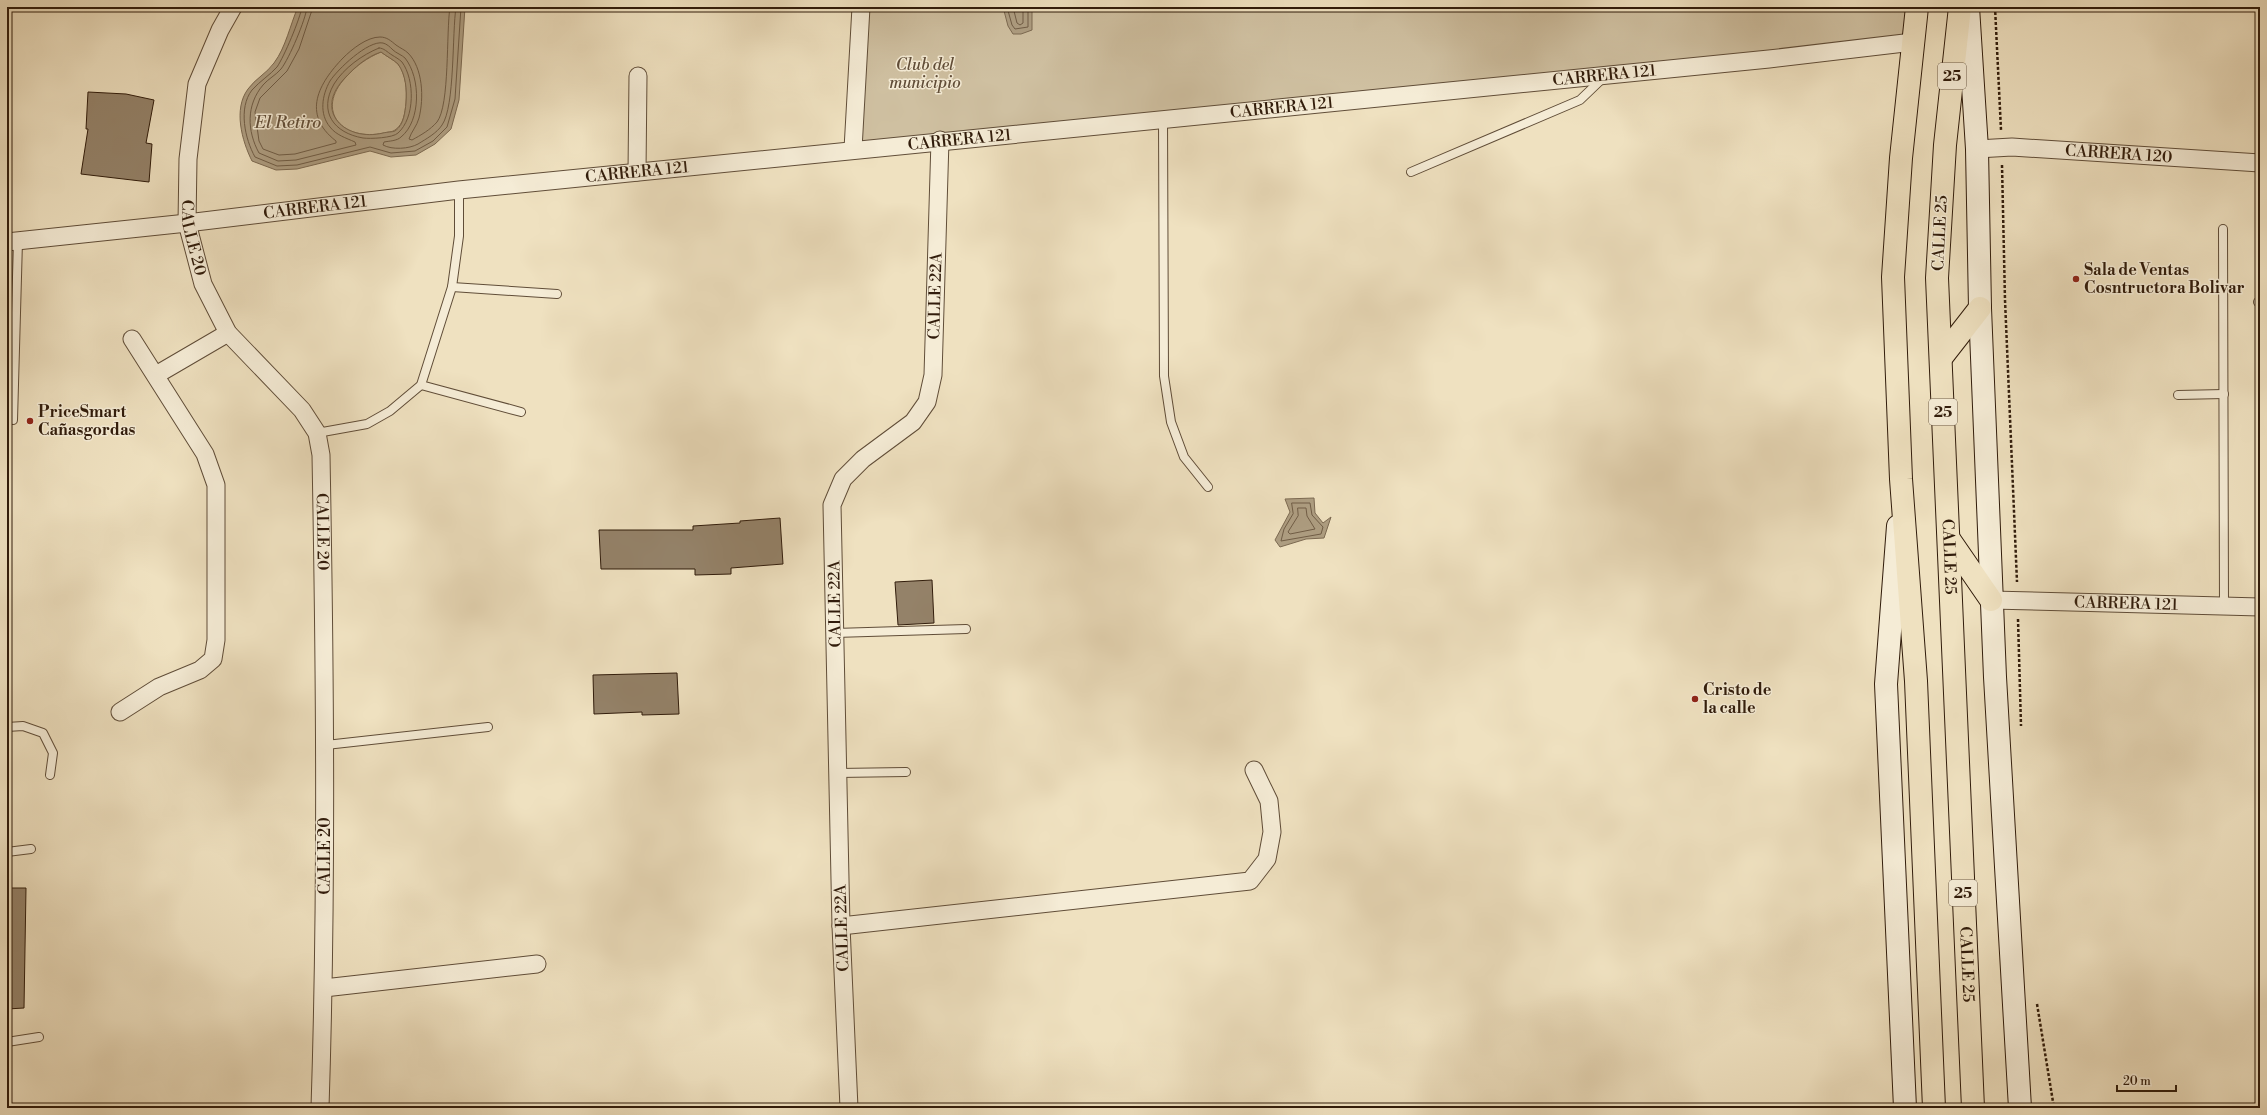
<svg xmlns="http://www.w3.org/2000/svg" width="2267" height="1115" font-family="'Libre Bodoni',serif">
<style>
.green{fill:#cfc0a1;stroke:#806e56}
.water{fill:#ae9e82;stroke:#7c6a52;fill-rule:evenodd}
.lines{fill:none;stroke-linecap:round;stroke-linejoin:round}
.shore{stroke:#705d46;stroke-width:1}
.building{fill:#948269;stroke:#311c0b}
.lane-casing{stroke:#604d38;stroke-width:10}
.street-casing{stroke:#604d38;stroke-width:19}
.secondary-casing{stroke:#311c0b;stroke-width:24}
.highway-casing{stroke:#311c0b;stroke-width:24}
.path{stroke:#311c0b;stroke-width:2.5;stroke-dasharray:3 2;stroke-linecap:butt}
.lane{stroke:#f5ecd6;stroke-width:8}
.street{stroke:#f5ecd6;stroke-width:17}
.secondary{stroke:#f5ecd6;stroke-width:22}
.highway{stroke:#efe1c0;stroke-width:22}
.poi-dot{fill:#8f2418;stroke:#f5ecd6;stroke-width:1.5}
.labels{text-anchor:middle;dominant-baseline:central;stroke-width:3;stroke-linejoin:round;paint-order:stroke}
.shield{fill:#f5ecd6;stroke:#6c5a48;stroke-width:1}
.shield-label{font-size:15px;font-weight:bold;fill:#311c0b}
.park-label{font-size:16px;font-style:italic;fill:#604d38;stroke:#f5ecd6}
.street-label{font-size:16px;fill:#311c0b;stroke:#f5ecd6}
.poi-label{font-size:16px;font-weight:bold;fill:#311c0b;stroke:#f5ecd6;text-anchor:start}
.water-label{font-size:17px;font-style:italic;fill:#63503b;stroke:#f5ecd6}
</style>
<rect width="100%" height="100%" fill="#efe1c0"/>
<filter id="stains"><feTurbulence type="fractalNoise" baseFrequency=".005" numOctaves="4"/><feColorMatrix values="0 0 0 0 .2 0 0 0 0 .09 0 0 0 0 .02 0 0 0 .5 -.17"/></filter>
<radialGradient id="worn" r=".72"><stop offset=".6" stop-color="#630" stop-opacity="0"/><stop offset="1" stop-color="#630" stop-opacity=".3"/></radialGradient>
<!-- green -->
<g class="green">
<path d="M861,7H1917L1913,42L853,149Z"/>
<path d="M381,52C386,56 394,60 398,64C406,74 407,90 406,103C405,112 404,124 395,130C393,132 387,132 384,133C343,142 314,111 346,77C357,65 367,58 381,52Z"/>
</g>
<!-- water -->
<g class="water">
<path d="M298,7H465L459,100L451,129L435,144L416,155L391,157L370,151L297,169L276,170L252,161C242,141 233,109 248,89C255,79 267,73 274,63C286,47 290,25 298,7ZM381,52C386,56 394,60 398,64C406,75 407,90 406,103C405,112 404,125 395,131C393,132 387,132 383,133C346,142 313,112 344,79C355,67 366,57 381,52Z"/>
<path d="M1003,7H1032V30L1021,34H1013L1008,26Z"/>
<path d="M1314,498L1315,513L1323,523L1331,517L1324,538L1306,539L1280,547L1275,540L1290,512L1285,499Z"/>
</g>
<g class="lines">
<!-- shore -->
<g class="shore">
<path d="M302,7C300,19 284,57 277,67C270,75 260,81 252,90C238,108 245,139 255,157L277,166L297,165L370,147L391,153L415,151L433,141L447,127L455,99L461,7"/>
<path d="M307,7C306,19 289,59 281,69C276,75 268,79 263,85C246,105 247,131 259,153L278,161L296,160L356,145L355,142C346,138 336,135 330,127C319,114 322,95 330,81C337,70 368,40 383,43C387,44 390,47 393,50C396,53 402,55 405,58C421,78 421,121 401,137C397,141 389,141 384,142L383,145C392,150 409,149 418,144C426,139 437,133 442,125C455,107 452,33 456,7"/>
<path d="M313,7L299,49L287,71L260,98L255,112L259,141L263,149L279,155L295,154L336,143V141C301,114 319,83 343,58C352,49 367,37 380,37C387,37 391,41 396,45C400,48 405,50 408,53C423,68 424,98 419,118C417,126 411,132 409,139L412,140C421,135 430,130 437,122C450,105 446,32 450,7"/>
<path d="M1007,7L1012,25L1015,29L1028,27V7"/>
<path d="M1013,7L1017,23L1020,25L1023,23V7"/>
<path d="M379,48C384,48 387,52 392,55C395,57 399,59 402,62C415,80 415,118 398,133C393,138 370,139 363,138C334,133 318,112 334,84C344,68 362,55 379,48Z"/>
<path d="M1292,503H1310L1312,515L1323,527L1321,534L1281,541L1284,529L1293,514Z"/>
<path d="M1298,508H1306L1307,516L1315,529L1290,534L1288,532L1298,516Z"/>
</g>
</g>
<!-- building -->
<g class="building">
<path d="M88,92L126,94L154,100L146,143L152,144L149,182L81,174L88,129H86Z"/>
<path d="M780,518L783,564L731,568V574L695,575V569H601L599,530H693V526L740,523V521Z"/>
<path d="M932,580L934,623L898,625L895,582Z"/>
<path d="M677,673L679,714L642,715V712L594,714L593,675Z"/>
<path d="M7,888H26L24,1008L7,1009Z"/>
</g>
<g class="lines">
<defs>
<g id="lane">
<path d="M1163,120L1164,376L1171,422L1184,457L1208,487"/>
<path d="M1411,172L1580,100L1604,77"/>
<path d="M2223,229L2224,606"/>
<path d="M452,287L557,294"/>
<path d="M2258,302H2260"/>
<path d="M421,385L521,412"/>
<path d="M2178,395L2224,394"/>
<path d="M13,420L18,241"/>
<path d="M317,433L367,424L390,411L421,385L452,287L459,236V190"/>
<path d="M835,633L966,629"/>
<path d="M7,727L23,726L43,733L53,753L50,775"/>
<path d="M326,745L488,727"/>
<path d="M838,773L906,772"/>
<path d="M7,852L31,849"/>
<path d="M7,1042L39,1037"/>
</g>
<g id="street">
<path id="s1" d="M233,7L220,30L197,84L188,159L187,223L203,284L228,333L302,410L317,433L321,455C325,673 327,890 320,1108"/>
<path d="M853,149L861,7"/>
<path id="s2" d="M1977,149L2012,147L2260,163"/>
<path d="M637,172L638,76"/>
<path id="s3" d="M7,242L187,223L459,190L1769,59L1913,42"/>
<path d="M156,375L228,333"/>
<path id="s4" d="M1991,600L2260,607"/>
<path d="M120,712L159,687L200,670L213,659L216,640V485L205,454L132,339"/>
<path d="M841,926L1250,881L1267,859L1272,832L1269,801L1254,770"/>
<path d="M324,988L537,964"/>
<path id="s5" d="M849,1108L841,926L832,505L843,479L863,459L913,422L927,402L933,375L940,140"/>
</g>
<g id="secondary">
<path d="M1968,7L1977,149L1980,308L1995,677L2020,1108"/>
<path d="M1898,526L1886,684L1905,1108"/>
</g>
<g id="highway">
<path d="M1917,7L1901,158L1893,277L1901,479L1916,681L1934,1108"/>
<path id="s6" d="M1960,7L1945,145L1937,278L1973,1108"/>
<path d="M1941,358L1980,308"/>
<path d="M1949,539L1991,600"/>
</g>
</defs>
<!-- lane casing -->
<use href="#lane" class="lane-casing"/>
<!-- street casing -->
<use href="#street" class="street-casing"/>
<!-- secondary casing -->
<use href="#secondary" class="secondary-casing"/>
<!-- highway casing -->
<use href="#highway" class="highway-casing"/>
<!-- path -->
<g class="path">
<path d="M1995,7L2001,130"/>
<path d="M2002,165L2005,300L2017,582"/>
<path d="M2018,619L2021,726"/>
<path d="M2037,1004L2054,1108"/>
</g>
<!-- lane -->
<use href="#lane" class="lane"/>
<!-- street -->
<use href="#street" class="street"/>
<!-- secondary -->
<use href="#secondary" class="secondary"/>
<!-- highway -->
<use href="#highway" class="highway"/>
</g>
<!-- markers -->
<g class="poi-dot">
<circle cx="2076" cy="279" r="4"/>
<circle cx="30" cy="421" r="4"/>
<circle cx="1695" cy="699" r="4"/>
</g>
<g class="labels">
<!-- shield labels -->
<g class="shield">
<rect x="1938" y="63" width="28" height="26" rx="3"/>
<rect x="1929" y="399" width="28" height="26" rx="3"/>
<rect x="1949" y="880" width="28" height="26" rx="3"/>
</g>
<g class="shield-label">
<text x="1952" y="76">25</text>
<text x="1943" y="412">25</text>
<text x="1963" y="893">25</text>
</g>
<!-- park labels -->
<g class="park-label">
<text x="925" y="65">Club del<tspan x="925" dy="18">municipio</tspan></text>
</g>
<!-- street labels -->
<g class="street-label">
<text stroke="none"><textPath href="#s3" startOffset="1606">CARRERA 121</textPath></text>
<text stroke="none"><textPath href="#s3" startOffset="1282">CARRERA 121</textPath></text>
<text stroke="none"><textPath href="#s3" startOffset="958">CARRERA 121</textPath></text>
<text stroke="none"><textPath href="#s2" startOffset="142">CARRERA 120</textPath></text>
<text stroke="none"><textPath href="#s3" startOffset="634">CARRERA 121</textPath></text>
<text stroke="none"><textPath href="#s3" startOffset="310">CARRERA 121</textPath></text>
<text transform="translate(1940 233) rotate(-87)">CALLE 25</text>
<text stroke="none"><textPath href="#s1" startOffset="240">CALLE 20</textPath></text>
<text stroke="none"><textPath href="#s5" startOffset="853">CALLE 22A</textPath></text>
<text stroke="none"><textPath href="#s1" startOffset="576">CALLE 20</textPath></text>
<text stroke="none"><textPath href="#s6" startOffset="551">CALLE 25</textPath></text>
<text transform="translate(835 604) rotate(-91)">CALLE 22A</text>
<text stroke="none"><textPath href="#s4" startOffset="135">CARRERA 121</textPath></text>
<text transform="translate(325 856) rotate(-90)">CALLE 20</text>
<text transform="translate(842 928) rotate(-92)">CALLE 22A</text>
<text stroke="none"><textPath href="#s6" startOffset="959">CALLE 25</textPath></text>
</g>
<!-- poi labels -->
<g class="poi-label">
<text x="2084" y="270">Sala de Ventas<tspan x="2084" dy="18">Cosntructora Bolivar</tspan></text>
<text x="38" y="412">PriceSmart<tspan x="38" dy="18">Cañasgordas</tspan></text>
<text x="1703" y="690">Cristo de<tspan x="1703" dy="18">la calle</tspan></text>
</g>
<!-- water labels -->
<g class="water-label">
<text x="288" y="123">El Retiro</text>
</g>
</g>
<!-- margin -->
<rect width="2267" height="1115" fill="none" stroke="#efe1c0" stroke-width="24"/>
<rect x="8" y="8" width="2251" height="1099" fill="none" stroke="#311c0b" stroke-width="2"/>
<rect x="12" y="12" width="2243" height="1091" fill="none" stroke="#311c0b"/>
<!-- scale -->
<path d="M2117 1085v6h59v-6" fill="none" stroke="#311c0b" stroke-width="2"/>
<text x="2123" y="1085" font-size="12" fill="#311c0b" stroke="#f5ecd6" stroke-width="3" paint-order="stroke">20 m</text>
<rect width="100%" height="100%" filter="url(#stains)"/>
<rect width="100%" height="100%" fill="url(#worn)"/>
</svg>
